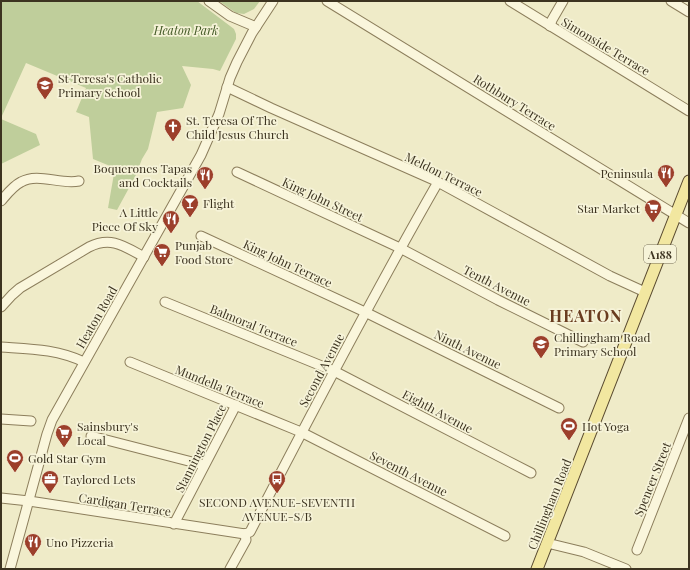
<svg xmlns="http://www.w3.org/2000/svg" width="690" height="570" font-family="'Playfair Display',serif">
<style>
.green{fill:#bfce9b}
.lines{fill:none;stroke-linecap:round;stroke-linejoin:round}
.minor-casing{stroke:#8c7e5c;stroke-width:11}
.major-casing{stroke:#5a4b30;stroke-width:13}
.minor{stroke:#faf6dc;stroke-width:9}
.major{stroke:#f2e7a0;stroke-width:11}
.labels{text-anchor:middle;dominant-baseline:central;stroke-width:3.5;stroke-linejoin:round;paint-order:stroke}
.shield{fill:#f6f3d8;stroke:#746d57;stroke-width:1}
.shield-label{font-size:11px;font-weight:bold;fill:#3c3320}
.park-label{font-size:12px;font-style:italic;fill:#435926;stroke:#f6f3d8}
.street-label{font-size:12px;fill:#3c3320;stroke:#f6f3d8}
.poi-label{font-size:12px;fill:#3c3320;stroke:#f6f3d8;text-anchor:start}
.district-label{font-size:16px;font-weight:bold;letter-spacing:1px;fill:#693c1f;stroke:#f6f3d8}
</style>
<rect width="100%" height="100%" fill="#efebc8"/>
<!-- green -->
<g class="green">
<path d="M1,1H197L234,29L236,34V39L220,71L213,69L182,66L191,85L183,108L157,112L148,149L142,159L135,177L117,210L108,208L115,168L93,159L89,117L76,112L86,88L26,63L1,118Z"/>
<path d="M219,1H260L254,9L244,14L236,13Z"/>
<path d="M1,119L36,134L40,145L1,164Z"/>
</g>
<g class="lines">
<defs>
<g id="minor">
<path d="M209,1L230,16L256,27"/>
<path d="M327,1L689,223"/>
<path d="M510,1L689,111"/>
<path d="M671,1L689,12"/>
<path d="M550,26L552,20L563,1"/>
<path d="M227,87L271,108L436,181L610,276L645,292"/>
<path d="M237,172L400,248L498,300L583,342"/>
<path d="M1,201C7,194 13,186 21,182C38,172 60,185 79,181"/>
<path d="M201,236L365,312L559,408"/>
<path d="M165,302L334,371L531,473"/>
<path d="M1,307L12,295L20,288L89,247C111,236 124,246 144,257"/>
<path d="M1,347C30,349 57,349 84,362"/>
<path d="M130,362L301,432L505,536"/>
<path d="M1,419L31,421"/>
<path d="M91,436L204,465"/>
<path d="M1,498L29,501L245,534"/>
<path d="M174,524L236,405"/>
<path d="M245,534L250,532C311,414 372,297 438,182"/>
<path d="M547,543L584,552L626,569"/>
<path d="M637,550L689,418"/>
<path d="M10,569L47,434L52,420L201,155L219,114L230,78L237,62L252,33L273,1"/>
<path d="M230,569L246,540L245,534"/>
</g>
<path id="major" d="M537,569L689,181"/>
</defs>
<!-- minor casing -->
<use href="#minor" class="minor-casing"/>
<!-- major casing -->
<use href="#major" class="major-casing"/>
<!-- minor -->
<use href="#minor" class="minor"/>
<!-- major -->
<use href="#major" class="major"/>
</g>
<!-- icons -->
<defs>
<symbol id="school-pin" viewBox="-11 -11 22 30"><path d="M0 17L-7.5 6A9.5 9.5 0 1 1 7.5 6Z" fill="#9c3f2b" stroke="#f6f3d8"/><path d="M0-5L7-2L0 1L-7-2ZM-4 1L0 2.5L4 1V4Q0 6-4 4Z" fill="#fff"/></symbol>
<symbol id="church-pin" viewBox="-11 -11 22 30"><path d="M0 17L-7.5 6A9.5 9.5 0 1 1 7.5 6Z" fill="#9c3f2b" stroke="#f6f3d8"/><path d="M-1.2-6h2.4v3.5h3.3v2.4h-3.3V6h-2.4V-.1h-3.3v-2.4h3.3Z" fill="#fff"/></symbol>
<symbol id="restaurant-pin" viewBox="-11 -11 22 30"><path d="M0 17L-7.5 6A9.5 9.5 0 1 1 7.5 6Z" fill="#9c3f2b" stroke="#f6f3d8"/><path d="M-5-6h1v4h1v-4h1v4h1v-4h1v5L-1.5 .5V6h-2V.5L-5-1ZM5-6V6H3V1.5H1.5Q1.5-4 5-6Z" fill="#fff"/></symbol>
<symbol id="bar-pin" viewBox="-11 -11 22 30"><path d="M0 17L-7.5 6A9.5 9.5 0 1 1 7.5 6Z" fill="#9c3f2b" stroke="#f6f3d8"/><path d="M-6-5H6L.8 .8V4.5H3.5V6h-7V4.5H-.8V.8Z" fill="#fff"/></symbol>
<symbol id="supermarket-pin" viewBox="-11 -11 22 30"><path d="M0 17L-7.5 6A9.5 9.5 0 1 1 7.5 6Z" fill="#9c3f2b" stroke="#f6f3d8"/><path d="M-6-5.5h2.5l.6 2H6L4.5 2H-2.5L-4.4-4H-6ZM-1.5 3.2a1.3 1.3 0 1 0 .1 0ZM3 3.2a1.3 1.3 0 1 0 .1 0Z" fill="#fff"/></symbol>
<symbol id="stadium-pin" viewBox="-11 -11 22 30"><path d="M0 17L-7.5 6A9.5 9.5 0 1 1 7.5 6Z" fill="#9c3f2b" stroke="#f6f3d8"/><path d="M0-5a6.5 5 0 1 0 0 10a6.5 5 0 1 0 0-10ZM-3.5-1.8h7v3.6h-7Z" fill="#fff"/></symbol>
<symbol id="office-pin" viewBox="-11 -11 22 30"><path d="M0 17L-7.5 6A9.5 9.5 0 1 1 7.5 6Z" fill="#9c3f2b" stroke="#f6f3d8"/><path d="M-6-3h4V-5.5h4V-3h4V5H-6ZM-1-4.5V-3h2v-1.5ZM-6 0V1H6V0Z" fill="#fff"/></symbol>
<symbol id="bus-pin" viewBox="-11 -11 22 30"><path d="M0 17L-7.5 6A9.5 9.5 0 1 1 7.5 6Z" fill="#9c3f2b" stroke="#f6f3d8"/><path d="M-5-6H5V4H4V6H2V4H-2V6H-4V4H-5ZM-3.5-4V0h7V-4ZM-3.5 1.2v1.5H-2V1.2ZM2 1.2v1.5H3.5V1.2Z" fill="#fff"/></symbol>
</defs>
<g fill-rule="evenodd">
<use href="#school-pin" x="35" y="75" width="20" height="27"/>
<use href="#church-pin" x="163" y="117" width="20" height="27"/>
<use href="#restaurant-pin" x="656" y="163" width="20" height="27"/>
<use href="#restaurant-pin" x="195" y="165" width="20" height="27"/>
<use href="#bar-pin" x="180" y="193" width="20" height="27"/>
<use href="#supermarket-pin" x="643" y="198" width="20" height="27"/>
<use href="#restaurant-pin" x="161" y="209" width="20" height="27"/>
<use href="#supermarket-pin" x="152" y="242" width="20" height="27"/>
<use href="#school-pin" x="531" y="334" width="20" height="27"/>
<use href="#stadium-pin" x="559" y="416" width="20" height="27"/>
<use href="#supermarket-pin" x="54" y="423" width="20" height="27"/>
<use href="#stadium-pin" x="5" y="448" width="20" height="27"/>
<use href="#office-pin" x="40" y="469" width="20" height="27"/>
<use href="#bus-pin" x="267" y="469" width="20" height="27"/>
<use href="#restaurant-pin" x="23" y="532" width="20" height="27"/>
</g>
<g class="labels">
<!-- shield labels -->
<rect class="shield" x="644" y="245" width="32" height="18" rx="3"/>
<g class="shield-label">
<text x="660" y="254">A188</text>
</g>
<!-- park labels -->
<g class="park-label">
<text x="186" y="30">Heaton Park</text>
</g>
<!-- street labels -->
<g class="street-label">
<text transform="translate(606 46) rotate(31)">Simonside Terrace</text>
<text transform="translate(515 102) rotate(32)">Rothbury Terrace</text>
<text transform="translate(444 174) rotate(26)">Meldon Terrace</text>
<text transform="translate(323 199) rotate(25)">King John Street</text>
<text transform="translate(288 263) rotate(25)">King John Terrace</text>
<text transform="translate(497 285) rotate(27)">Tenth Avenue</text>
<text transform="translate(96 317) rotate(-60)">Heaton Road</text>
<text transform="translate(254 325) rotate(22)">Balmoral Terrace</text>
<text transform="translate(468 349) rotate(26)">Ninth Avenue</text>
<text transform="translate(321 370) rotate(-62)">Second Avenue</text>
<text transform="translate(220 386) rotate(22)">Mundella Terrace</text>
<text transform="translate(438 411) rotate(28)">Eighth Avenue</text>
<text transform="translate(200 448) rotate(-63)">Stannington Place</text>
<text transform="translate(409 473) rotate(27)">Seventh Avenue</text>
<text transform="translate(652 479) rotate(-68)">Spencer Street</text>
<text transform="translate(125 504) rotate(9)">Cardigan Terrace</text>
<text transform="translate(549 504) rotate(-68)">Chillingham Road</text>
</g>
<!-- poi labels -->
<g class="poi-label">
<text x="58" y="78">St Teresa's Catholic<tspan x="58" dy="14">Primary School</tspan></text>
<text x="186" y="120">St. Teresa Of The<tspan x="186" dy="14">Child Jesus Church</tspan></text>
<text x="192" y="168" text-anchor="end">Boquerones Tapas<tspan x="192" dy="14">and Cocktails</tspan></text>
<text x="653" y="173" text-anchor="end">Peninsula</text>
<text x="203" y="203">Flight</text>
<text x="640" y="208" text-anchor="end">Star Market</text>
<text x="158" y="212" text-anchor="end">A Little<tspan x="158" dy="14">Piece Of Sky</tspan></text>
<text x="175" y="245">Punjab<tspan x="175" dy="14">Food Store</tspan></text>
<text x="554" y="337">Chillingham Road<tspan x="554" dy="14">Primary School</tspan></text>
<text x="77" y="426">Sainsbury's<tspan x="77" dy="14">Local</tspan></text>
<text x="582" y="426">Hot Yoga</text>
<text x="28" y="458">Gold Star Gym</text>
<text x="63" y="479">Taylored Lets</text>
<text x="277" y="502" text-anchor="middle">SECOND AVENUE-SEVENTH<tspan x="277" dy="14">AVENUE-S/B</tspan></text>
<text x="46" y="542">Uno Pizzeria</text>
</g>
<!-- district labels -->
<g class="district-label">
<text x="586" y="315">HEATON</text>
</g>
</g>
<!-- border -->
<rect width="690" height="570" fill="none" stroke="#3c3320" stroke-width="4"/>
</svg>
